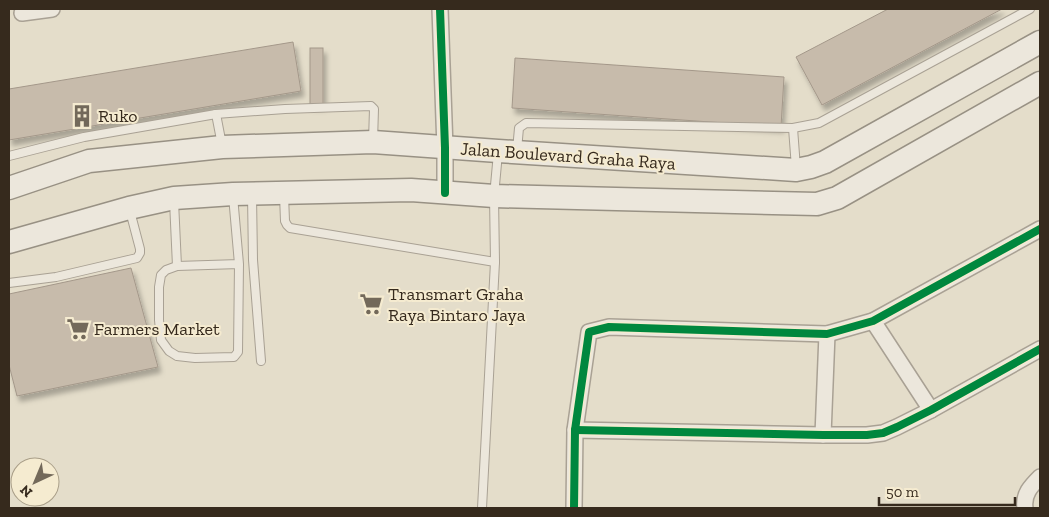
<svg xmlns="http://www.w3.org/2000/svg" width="1049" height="517" font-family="'Zilla Slab',serif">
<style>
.building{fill:#c7bbab;stroke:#a4988a;filter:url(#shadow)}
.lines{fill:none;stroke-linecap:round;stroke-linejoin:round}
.lane-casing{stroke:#a9a194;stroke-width:10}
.street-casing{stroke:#a9a194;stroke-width:18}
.secondary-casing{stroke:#989184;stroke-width:25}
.lane{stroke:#ece7dc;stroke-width:8}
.street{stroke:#ece7dc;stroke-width:15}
.secondary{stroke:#ece7dc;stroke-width:22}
.cycleway-casing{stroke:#f5ebd0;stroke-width:11}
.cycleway{stroke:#00873e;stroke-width:8}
.labels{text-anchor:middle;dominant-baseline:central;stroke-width:4;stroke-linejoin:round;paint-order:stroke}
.poi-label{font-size:18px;fill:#362a1d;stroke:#f5ebd0;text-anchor:start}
.street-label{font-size:18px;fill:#362a1d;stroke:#f5ebd0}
</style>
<defs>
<filter id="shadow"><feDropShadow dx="3" dy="5.5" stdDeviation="2.5" flood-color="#0004"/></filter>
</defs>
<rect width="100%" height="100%" fill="#e4ddca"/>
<!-- building -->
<g class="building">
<path d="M888,9H1002L822,105L796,57Z"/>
<path d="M293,42L301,91L9,140V89Z"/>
<rect x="310" y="48" width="13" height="56"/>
<path d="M515,58L784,77L781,127L512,108Z"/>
<path d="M131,268L158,367L17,396L9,365V294Z"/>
</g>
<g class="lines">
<defs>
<g id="lane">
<path d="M216,114L222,145"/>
<path d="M793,128L796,168"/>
<path d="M517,150L519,128L526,123L793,128L819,123L1030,9"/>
<path d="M9,156L84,137L216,114L285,109L371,106L374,109L373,141"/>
<path d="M284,195L285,221L287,225L290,228L495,262"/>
<path d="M233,196L239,264L238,352L234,357L195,358L177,356L169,351L161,340L159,320V287L161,275L166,270L177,266L239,264"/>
<path d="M252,196L253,260L261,361"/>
<path d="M174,201L177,266"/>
<path d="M9,283L56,277L137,258L140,253V249L130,211"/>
<path d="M482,508L495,262L494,196L498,153"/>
</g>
<g id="street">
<path d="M440,9L445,148V193"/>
<path d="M22,13L52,9"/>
<path d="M873,321L931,410"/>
<path d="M575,430L823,435H867L883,433L897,427L931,410L1040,349"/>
<path d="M823,435L827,334"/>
<path d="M574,508L575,430L589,332L609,327L827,334L873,321L1040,229"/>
<path d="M1025,508C1023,494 1031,486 1040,477"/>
</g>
<g id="secondary">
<path d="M9,188L89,161L222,147L373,142L498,151L796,170L811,167L825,162L1040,42"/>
<path d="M9,242L129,208L174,198L233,194L411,190L494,196L817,204L837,198L1040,83"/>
</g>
</defs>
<!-- lane casing -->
<use href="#lane" class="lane-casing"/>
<!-- street casing -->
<use href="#street" class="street-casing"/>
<!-- secondary casing -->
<use href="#secondary" class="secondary-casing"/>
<!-- lane -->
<use href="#lane" class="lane"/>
<!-- street -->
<use href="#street" class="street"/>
<!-- secondary -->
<use href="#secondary" class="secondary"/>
<defs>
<g id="cycleway">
<path d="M440,9L445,148V193"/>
<path d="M575,430L823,435H867L883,433L897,427L931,410L1040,349"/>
<path d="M574,508L575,430L589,332L609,327L827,334L873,321L1040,229"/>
</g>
</defs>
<!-- cycleway casing -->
<use href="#cycleway" class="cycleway-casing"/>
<!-- cycleway -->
<use href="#cycleway" class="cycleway"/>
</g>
<!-- icons -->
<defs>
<symbol id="building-bare" viewBox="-9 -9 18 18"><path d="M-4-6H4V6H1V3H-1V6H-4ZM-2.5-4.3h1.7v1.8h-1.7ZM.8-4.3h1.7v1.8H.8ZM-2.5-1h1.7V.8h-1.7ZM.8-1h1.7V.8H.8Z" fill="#73695a" stroke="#f5ebd0" stroke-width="2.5" paint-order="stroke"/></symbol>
<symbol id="supermarket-bare" viewBox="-9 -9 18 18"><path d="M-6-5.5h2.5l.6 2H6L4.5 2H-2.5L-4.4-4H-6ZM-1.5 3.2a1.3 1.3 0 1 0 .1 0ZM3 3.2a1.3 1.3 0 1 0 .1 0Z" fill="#73695a" stroke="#f5ebd0" stroke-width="2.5" paint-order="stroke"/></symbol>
</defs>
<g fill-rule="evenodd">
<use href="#building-bare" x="66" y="100" width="32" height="32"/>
<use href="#supermarket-bare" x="355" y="288" width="32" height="32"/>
<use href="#supermarket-bare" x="62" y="313" width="32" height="32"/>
</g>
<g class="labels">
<!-- poi labels -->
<g class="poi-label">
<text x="98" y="116">Ruko</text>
<text x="388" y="294">Transmart Graha<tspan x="388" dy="21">Raya Bintaro Jaya</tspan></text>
<text x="94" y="329">Farmers Market</text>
</g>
<!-- street labels -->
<g class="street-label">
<text transform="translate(568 156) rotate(4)">Jalan Boulevard Graha Raya</text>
</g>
</g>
<!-- border -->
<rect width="1049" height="517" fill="none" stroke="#362a1d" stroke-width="20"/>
<!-- north arrow -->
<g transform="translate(35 482) rotate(224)"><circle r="24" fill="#f5ebd0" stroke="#a99e88"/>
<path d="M0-4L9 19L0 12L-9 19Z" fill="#73695a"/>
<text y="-8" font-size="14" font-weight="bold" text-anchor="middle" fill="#362a1d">N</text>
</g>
<!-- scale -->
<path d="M879 497v8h136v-8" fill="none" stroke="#362a1d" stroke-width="2.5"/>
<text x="886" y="497" font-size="15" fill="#362a1d" stroke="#f5ebd0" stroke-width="4" paint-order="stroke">50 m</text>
</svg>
